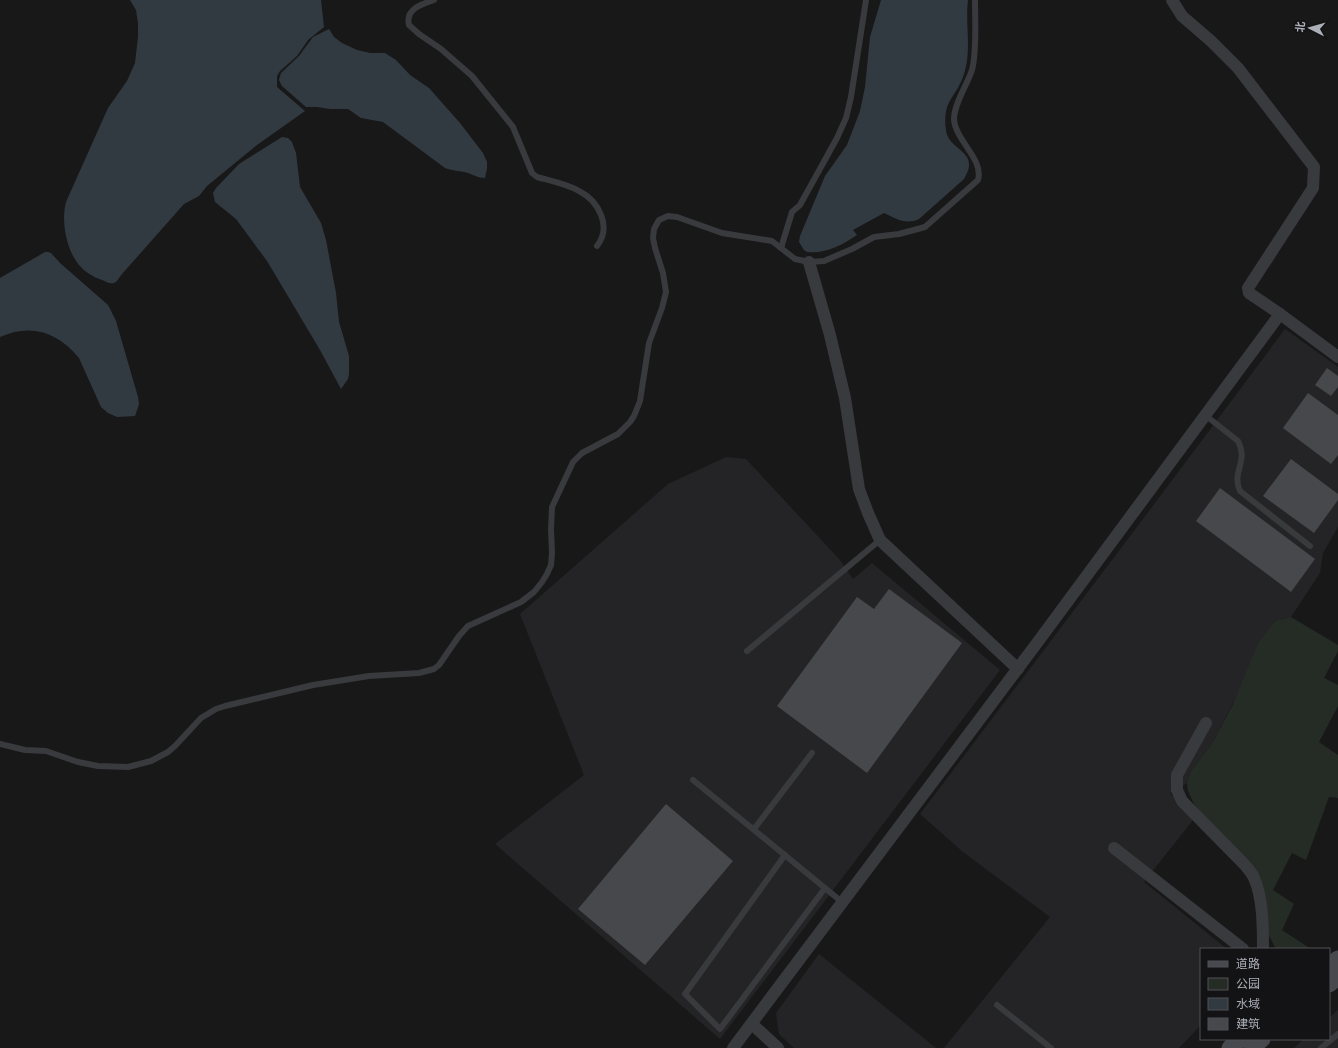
<svg xmlns="http://www.w3.org/2000/svg" width="1338" height="1048" font-family="'DejaVu Sans','Noto Sans SC',sans-serif">
<style>
.built{fill:#242426}
.green{fill:#242c25}
.water{fill:#323a41}
.building{fill:#47484c}
.lines{fill:none;stroke-linecap:round;stroke-linejoin:round}
.lane{stroke:#393a3e;stroke-width:6}
.street{stroke:#393a3e;stroke-width:12}
.secondary{stroke:#47494e;stroke-width:17}
</style>
<rect width="100%" height="100%" fill="#181819"/>
<!-- built -->
<g class="built">
<path d="M1285,329L1338,367V527L1323,553L1320,573L1291,617L1275,621L1213,742L1191,771L1187,783L1170,793L1193,820L1144,882L1227,949H1201V1025L1179,1048H944L1050,917L963,852L920,814L1155,503Z"/>
<path d="M726,457L746,459L840,560L853,579L872,563L1000,670L720,1039L495,844L584,775L520,614L668,484Z"/>
<path d="M819,954L936,1048H794L779,1034L776,1013Z"/>
<path d="M1338,1010V1048H1294L1304,1039H1329V1018Z"/>
</g>
<!-- green -->
<path class="green" d="M1291,617L1338,645V651L1324,678L1338,685V706L1319,742L1338,755V798L1329,797L1306,860L1292,853L1273,890L1294,904L1282,930L1311,949H1276L1268,934L1263,893L1194,804L1188,791L1187,783L1191,771L1213,742L1233,704L1258,643L1275,621Z"/>
<!-- water -->
<g class="water">
<path d="M130,0H321L324,27L308,40L297,56L280,71L277,76V87L305,111L257,145L207,186L199,196L184,204L122,274L116,282C111,285 107,282 102,280C93,277 85,272 79,265C66,249 61,221 66,202L108,108L127,81L135,63L138,37V23L136,10Z"/>
<path d="M881,0H968C965,24 972,50 964,74C956,99 942,99 946,130C948,151 982,151 964,179L919,219C906,225 896,219 884,213L853,230L857,235C842,245 826,254 807,252L804,250L799,242L800,236L825,176L847,145L860,111L865,87L870,37Z"/>
<path d="M329,29L334,37L342,43L357,50L370,53H385L396,60L410,75L429,88L460,123L483,153L487,162V168L485,178C478,178 474,175 468,173C461,171 453,171 445,168L383,122L361,118L348,109H330L317,107H306L282,86L279,80L281,73L299,56L313,37Z"/>
<path d="M282,137L288,138L292,142L296,153L300,187L321,223L326,240L336,293L339,322L349,356V374L348,379L341,389L320,350L267,261L236,219L215,202L213,193L216,188L239,164Z"/>
<path d="M45,252H48L51,253L60,263L108,305L116,321L138,397L139,404L135,416L117,417L108,413L101,407L79,358C58,332 31,323 0,337V278Z"/>
</g>
<!-- building -->
<g class="building">
<path d="M1327,368L1338,376V387L1331,396L1315,385Z"/>
<path d="M1308,393L1338,415V455L1331,464L1283,428Z"/>
<path d="M1291,459L1338,494V500L1314,533L1263,496Z"/>
<path d="M1220,488L1315,559L1291,592L1196,521Z"/>
<path d="M889,589L962,643L867,773L777,706L857,597L874,609Z"/>
<path d="M666,804L733,861L645,965L578,909Z"/>
</g>
<g class="lines">
<!-- lane -->
<g class="lane">
<path d="M434,0C422,4 405,9 409,25L419,34L441,49L472,76L513,127L532,173L537,177C551,181 567,184 579,191C599,201 612,227 597,246"/>
<path d="M781,248L792,212L800,205L837,138L846,118L851,97L866,0"/>
<path d="M1205,415L1238,441C1249,463 1231,471 1240,491L1310,546"/>
<path d="M747,651L880,540"/>
<path d="M0,744L25,750L46,751L78,762L98,766L128,767L151,761L168,752L175,746L201,718L216,709L225,706L313,685L369,676L419,673L434,669L439,665L459,636L468,626L521,602L534,592L542,582L547,574L551,565L552,553L551,529L552,507L573,462L582,453L618,434L630,422L634,416L640,401L649,343L662,308L666,292L663,273L655,248L653,238L654,229L659,220L668,216L677,217L722,233L772,241L795,259L809,262L824,261L852,249L874,237L899,234L925,227L978,180C984,159 955,140 954,119C954,104 967,85 972,70C977,51 975,21 975,0"/>
<path d="M693,780L842,902"/>
<path d="M754,829L812,753"/>
<path d="M785,855L685,994L720,1029L825,888"/>
<path d="M997,1005L1051,1048"/>
<path d="M1321,1048L1338,1034"/>
</g>
<!-- street -->
<g class="street">
<path d="M1172,0L1182,16L1211,41L1238,68L1314,167L1313,188L1248,288L1249,293L1280,314L1338,357"/>
<path d="M809,262L830,335L845,398L859,489L868,513L880,540L1018,669"/>
<path d="M1206,723L1177,775V790L1182,801L1245,865C1248,869 1252,873 1254,878C1263,897 1263,928 1263,949"/>
<path d="M1114,848L1243,949"/>
<path d="M752,1024L778,1048"/>
<path d="M733,1048L1037,643L1280,314"/>
</g>
<!-- secondary -->
<g class="secondary">
<path d="M1329,966L1338,959"/>
<path d="M1329,984L1338,977"/>
<path d="M1230,1048L1240,1039"/>
<path d="M1252,1048L1262,1039"/>
</g>
</g>
<!-- legend -->
<rect x="1200" y="948" width="130" height="92" fill="#131315" stroke="#505156"/>
<rect x="1208" y="961" width="20" height="6" fill="#47494e" stroke="#505156"/>
<text x="1236" y="968" font-size="12" fill="#abafb8">道路</text>
<rect x="1208" y="978" width="20" height="12" fill="#242c25" stroke="#505156"/>
<text x="1236" y="988" font-size="12" fill="#abafb8">公园</text>
<rect x="1208" y="998" width="20" height="12" fill="#323a41" stroke="#505156"/>
<text x="1236" y="1008" font-size="12" fill="#abafb8">水域</text>
<rect x="1208" y="1018" width="20" height="12" fill="#47484c" stroke="#505156"/>
<text x="1236" y="1028" font-size="12" fill="#abafb8">建筑</text>
<!-- north arrow -->
<g transform="translate(1310 28) rotate(276)" stroke="#131315" stroke-width="3" paint-order="stroke">
<path d="M0-3L7 15L0 10L-7 15Z" fill="#abafb8"/>
<text y="-6" font-size="11" font-weight="bold" text-anchor="middle" fill="#abafb8">北</text>
</g>
</svg>
